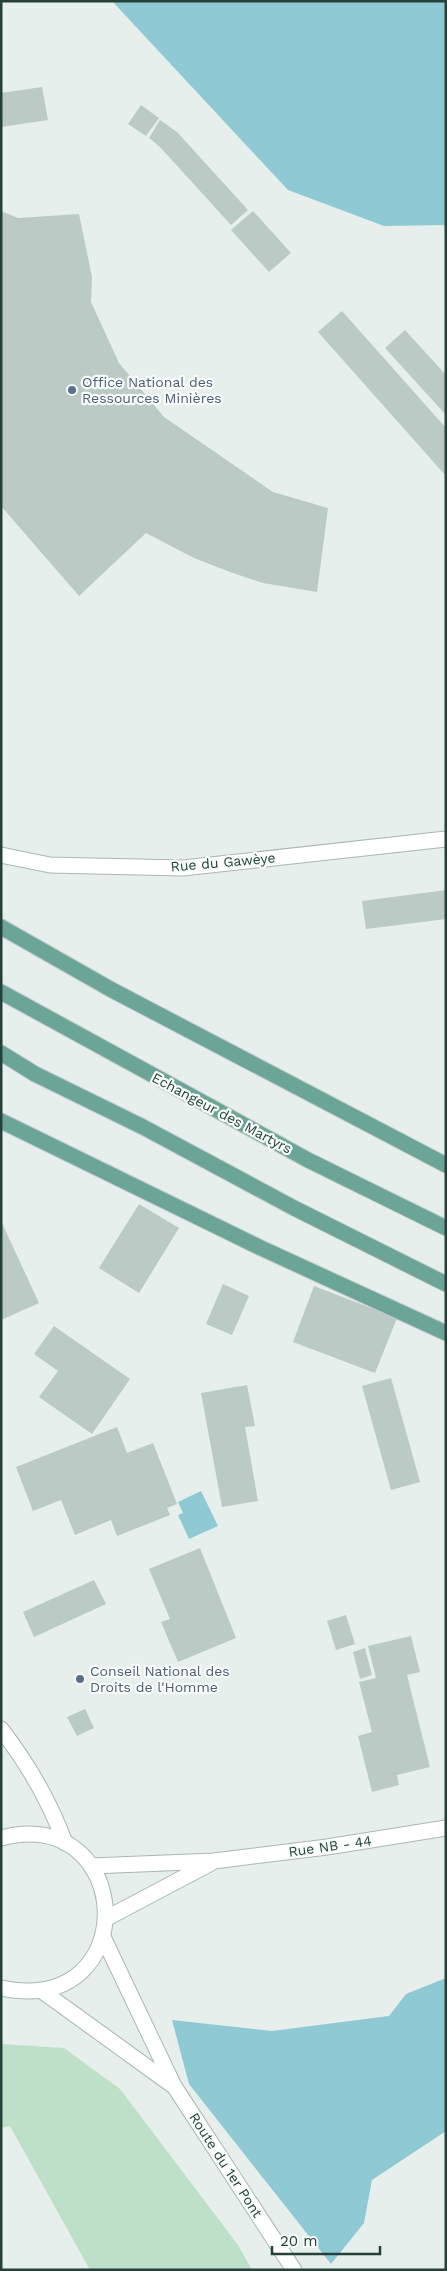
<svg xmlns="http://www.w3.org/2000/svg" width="447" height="2271" font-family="'Work Sans',sans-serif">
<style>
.green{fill:#bfe0c8}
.water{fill:#8ec9d4}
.building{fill:#bbcac4}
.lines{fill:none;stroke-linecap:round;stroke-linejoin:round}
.minor-casing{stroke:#a8b8b2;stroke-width:17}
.tertiary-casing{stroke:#a8b8b2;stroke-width:17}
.primary-casing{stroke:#c2cac8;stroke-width:17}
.minor{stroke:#fff;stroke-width:15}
.tertiary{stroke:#fff;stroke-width:15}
.primary{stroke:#6aa596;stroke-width:15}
.service-dot{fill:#5c6f8a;stroke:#f7fbf9;stroke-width:2}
.labels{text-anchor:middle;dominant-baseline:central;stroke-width:4.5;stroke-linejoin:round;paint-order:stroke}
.service-label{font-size:14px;fill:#4e5e75;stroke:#f7fbf9;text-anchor:start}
.street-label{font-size:14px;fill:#24423a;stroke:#f7fbf9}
</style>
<rect width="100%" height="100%" fill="#e6efeb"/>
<!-- green -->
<path class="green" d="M1,2044L64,2048L120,2089L238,2245L252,2270H90L10,2126L1,2128Z"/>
<!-- water -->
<g class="water">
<path d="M112,1H446V225L384,226L288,190Z"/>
<path d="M201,1491L218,1526L189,1539L178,1515L183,1513L178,1502Z"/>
<path d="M446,1978V2131L372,2180L364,2223L331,2264L189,2084L172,2020L272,2031L389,2016L406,1994Z"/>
</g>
<!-- building -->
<g class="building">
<path d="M42,87L48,120L1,127V93Z"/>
<path d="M141,105L159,118L146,136L128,124Z"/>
<path d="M160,120L177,132L248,210L231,225L160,147L149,138Z"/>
<path d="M1,211L18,218L79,214L92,277L91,302L119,363L164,417L273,492L328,508L317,592L263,583L230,572L194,558L146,533L79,596L1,506Z"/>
<path d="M253,211L291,253L269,272L231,230Z"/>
<path d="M342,311L446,428V476L318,332Z"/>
<path d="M405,330L446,375V415L385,348Z"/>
<path d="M446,890V919L366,929L362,901Z"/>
<path d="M139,1204L179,1228L139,1293L99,1268Z"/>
<path d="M1,1221L39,1303L1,1320Z"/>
<path d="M223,1284L249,1296L232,1335L206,1324Z"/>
<path d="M314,1286L397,1318L375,1373L293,1342Z"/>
<path d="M54,1326L130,1379L92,1434L39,1397L58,1371L34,1354Z"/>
<path d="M391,1378L420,1482L391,1490L362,1386Z"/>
<path d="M247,1385L255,1426L245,1427L258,1501L222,1507L201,1393Z"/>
<path d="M117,1427L127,1453L153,1443L177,1504L167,1508L170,1515L117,1536L111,1520L75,1535L61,1500L33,1511L16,1467Z"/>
<path d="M200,1548L236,1638L178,1662L161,1622L170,1619L149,1569Z"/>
<path d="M94,1580L106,1604L34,1637L23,1612Z"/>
<path d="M346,1615L355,1644L336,1650L327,1621Z"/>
<path d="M411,1636L420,1672L407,1675L430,1767L397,1775L399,1785L372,1792L358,1736L372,1732L359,1682L376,1678L368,1646Z"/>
<path d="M365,1648L372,1675L360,1679L353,1652Z"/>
<path d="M85,1709L94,1728L77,1736L67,1717Z"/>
</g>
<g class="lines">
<defs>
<g id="minor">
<path d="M91,1866L214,1861L327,1847L446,1828"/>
<path d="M107,1918L211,1863"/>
</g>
<g id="tertiary">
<path d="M1,855L50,865L183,868L446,839"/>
<path d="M1,1729C28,1764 50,1802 65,1843"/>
<path d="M1,1838C135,1803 145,2018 1,1988"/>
<path d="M103,1937L174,2086L294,2270"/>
<path d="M42,1991L172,2085"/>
</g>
<g id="primary">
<path d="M1,927L112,990L446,1165"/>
<path d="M1,992L308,1160L446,1228"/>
<path d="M1,1053L35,1074L143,1127L294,1208L446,1284"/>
<path d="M1,1121L261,1248L446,1333"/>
</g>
</defs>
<!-- minor casing -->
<use href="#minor" class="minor-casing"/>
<!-- tertiary casing -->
<use href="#tertiary" class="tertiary-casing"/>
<!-- primary casing -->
<use href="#primary" class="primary-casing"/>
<!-- minor -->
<use href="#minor" class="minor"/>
<!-- tertiary -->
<use href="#tertiary" class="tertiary"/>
<!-- primary -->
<use href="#primary" class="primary"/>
</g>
<!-- markers -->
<g class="service-dot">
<circle cx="72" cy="390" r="5"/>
<circle cx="80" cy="1679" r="5"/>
</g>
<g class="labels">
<!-- service labels -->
<g class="service-label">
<text x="82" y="382">Office National des<tspan x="82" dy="16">Ressources Minières</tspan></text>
<text x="90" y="1671">Conseil National des<tspan x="90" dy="16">Droits de l'Homme</tspan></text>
</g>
<!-- street labels -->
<g class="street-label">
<text transform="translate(223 862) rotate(-5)">Rue du Gawèye</text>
<text transform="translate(222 1113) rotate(28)">Echangeur des Martyrs</text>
<text transform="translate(330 1846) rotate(-8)">Rue NB - 44</text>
<text transform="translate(226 2165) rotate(57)">Route du 1er Pont</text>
</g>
</g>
<!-- border -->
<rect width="447" height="2271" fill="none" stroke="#24423a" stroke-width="5"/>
<!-- scale -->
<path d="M272 2246v8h108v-8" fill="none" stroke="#24423a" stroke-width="2.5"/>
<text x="280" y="2246" font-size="15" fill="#24423a" stroke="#f7fbf9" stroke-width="4" paint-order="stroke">20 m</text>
</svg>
